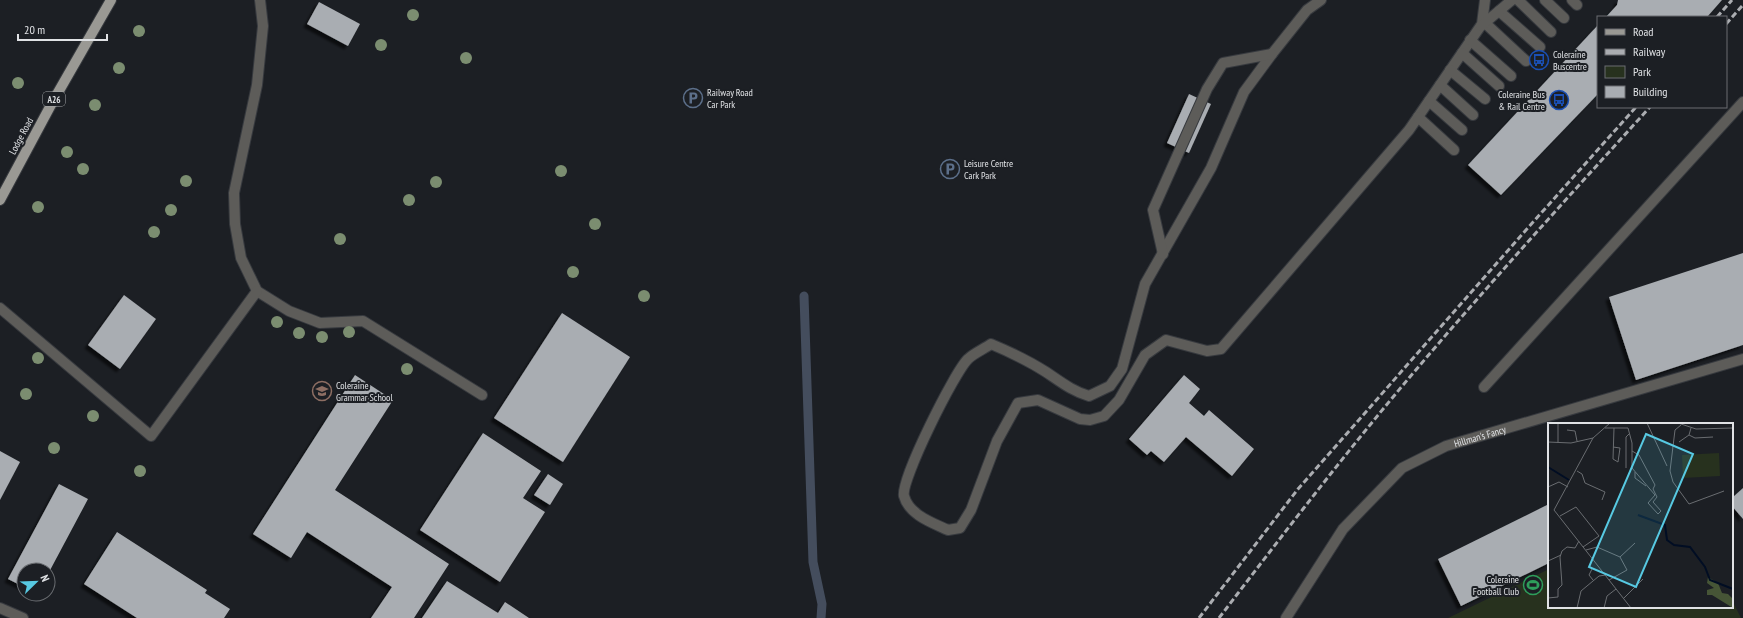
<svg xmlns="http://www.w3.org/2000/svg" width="1743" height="618" font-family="'PT Sans Narrow',sans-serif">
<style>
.green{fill:#27311e}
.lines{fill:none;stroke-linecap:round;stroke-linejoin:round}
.stream{stroke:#444d5d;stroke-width:9}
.building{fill:#a9adb2;filter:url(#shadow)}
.minor-casing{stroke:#373a3f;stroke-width:12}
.major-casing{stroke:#373a3f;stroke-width:12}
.minor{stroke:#5d5c59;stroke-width:10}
.major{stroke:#9a9994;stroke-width:10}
.rail{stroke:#abadb1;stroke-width:3;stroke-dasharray:6 3;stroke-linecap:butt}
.tree{fill:#7b8d70}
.labels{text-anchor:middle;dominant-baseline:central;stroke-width:4;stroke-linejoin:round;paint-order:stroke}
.shield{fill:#1c1f24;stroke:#a5a8ab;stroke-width:1}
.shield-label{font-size:9px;font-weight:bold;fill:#e0e2e5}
.poi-label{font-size:10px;fill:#e0e2e5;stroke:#1c1f24;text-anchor:start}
.street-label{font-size:10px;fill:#e0e2e5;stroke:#1c1f24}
.inset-river{fill:none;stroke:#010d23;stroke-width:2}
.inset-road{fill:none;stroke:#6a6d71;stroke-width:1}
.view{fill:#57c9e2;fill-opacity:0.15;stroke:#57c9e2;stroke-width:2}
.inset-edge{fill:none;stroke:#e0e2e5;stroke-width:2}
</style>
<defs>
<filter id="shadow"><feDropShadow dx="-3.5" dy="3.5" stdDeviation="1" flood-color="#0009"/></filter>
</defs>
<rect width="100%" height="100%" fill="#1c1f24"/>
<!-- green -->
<path class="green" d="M1549,569V607H1732V600L1741,618H1448Z"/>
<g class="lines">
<!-- stream -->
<path class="stream" d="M804,296L813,562L822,604L821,618"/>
</g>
<!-- building -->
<g class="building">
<path d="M1618,0H1722L1707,17H1606L1617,5Z"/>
<path d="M319,2L360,24L348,46L307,24Z"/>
<path d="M1598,25V94L1501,195L1468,165Z"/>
<path d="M1189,94L1211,104L1189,153L1167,143Z"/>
<path d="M1743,253V345L1636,380L1609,297Z"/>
<path d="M124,295L156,319L120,369L88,345Z"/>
<path d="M562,313L630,357L563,462L494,418Z"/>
<path d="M355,375L393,400L335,490L449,564L414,618H371L392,587L307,532L291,558L253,534Z"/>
<path d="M1184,375L1200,389L1189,403L1204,416L1209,410L1254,449L1232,476L1186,437L1164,462L1151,451L1147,455L1129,439Z"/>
<path d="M483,433L541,471L523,498L545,512L500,582L420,530Z"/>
<path d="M0,451L20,462L0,500Z"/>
<path d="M548,474L563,484L550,505L534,495Z"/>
<path d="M59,484L88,499L48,574V570H24V587L8,579Z"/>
<path d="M1743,488V519L1732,506V498Z"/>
<path d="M1549,504V563L1461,606L1438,559Z"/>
<path d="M117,532L207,590L205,593L230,609L224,618H137L84,584Z"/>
<path d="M447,581L498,613L505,602L529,618H422Z"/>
</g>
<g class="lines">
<defs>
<g id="minor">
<path d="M260,0L263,26L257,85L234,193L235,224L241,258L257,291L289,311L320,323L363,321L482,395"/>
<path d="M1321,0L1307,10L1272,54L1244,92L1211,168L1145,284L1122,369L1110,386L1089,396C1072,391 1061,382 1046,372C1029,361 1010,352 991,344C984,349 974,353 968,359C955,371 900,481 904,496C909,515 933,523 948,530L960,528L971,510L997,441L1018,403L1038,400L1080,419L1090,420L1104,416L1119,400L1145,355L1166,340L1207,351L1221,349L1409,130L1482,24L1485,0"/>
<path d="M1518,0L1551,32"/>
<path d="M1545,0L1564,18"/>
<path d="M1572,0L1577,5"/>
<path d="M1499,11L1540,47"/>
<path d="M1485,23L1526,61"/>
<path d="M1481,26L1512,0"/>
<path d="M1470,40L1511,76"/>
<path d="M1462,53L1499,86"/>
<path d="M1450,70L1485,99"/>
<path d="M1440,85L1473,115"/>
<path d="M1429,101L1462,130"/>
<path d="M1418,117L1454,150"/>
<path d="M1163,254L1153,210L1207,89L1223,63L1272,54"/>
<path d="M0,308L151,436L257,291"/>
<path d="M1484,387L1743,102"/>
<path d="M0,608L23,618"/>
<path id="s1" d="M1286,618L1343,529L1402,468L1446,446L1743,359"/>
</g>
<path id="major" d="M0,200L52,103L111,0"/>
</defs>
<!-- minor casing -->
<use href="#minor" class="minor-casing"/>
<!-- major casing -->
<use href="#major" class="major-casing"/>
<!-- minor -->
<use href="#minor" class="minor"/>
<!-- major -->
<use href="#major" class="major"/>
<!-- rail -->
<g class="rail">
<path d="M1717,17L1732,0"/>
<path d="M1726,24L1743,5"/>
<path d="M1199,618L1298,489L1526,230L1636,107"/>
<path d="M1219,618C1281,537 1343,456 1409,378C1487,286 1569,196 1650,107"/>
</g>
</g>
<!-- trees -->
<g class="tree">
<circle cx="413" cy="15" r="6"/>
<circle cx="139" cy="31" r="6"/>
<circle cx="381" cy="45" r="6"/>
<circle cx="466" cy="58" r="6"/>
<circle cx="119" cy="68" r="6"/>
<circle cx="18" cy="83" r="6"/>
<circle cx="95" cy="105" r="6"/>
<circle cx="67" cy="152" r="6"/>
<circle cx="83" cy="169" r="6"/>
<circle cx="561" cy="171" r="6"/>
<circle cx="186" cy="181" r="6"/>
<circle cx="436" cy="182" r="6"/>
<circle cx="409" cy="200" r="6"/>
<circle cx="38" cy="207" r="6"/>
<circle cx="171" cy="210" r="6"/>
<circle cx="595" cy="224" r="6"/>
<circle cx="154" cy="232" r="6"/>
<circle cx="340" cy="239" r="6"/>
<circle cx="573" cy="272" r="6"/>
<circle cx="644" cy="296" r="6"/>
<circle cx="277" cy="322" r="6"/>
<circle cx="349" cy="332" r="6"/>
<circle cx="299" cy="333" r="6"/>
<circle cx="322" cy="337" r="6"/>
<circle cx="38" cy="358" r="6"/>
<circle cx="407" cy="369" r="6"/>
<circle cx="26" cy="394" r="6"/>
<circle cx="93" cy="416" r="6"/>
<circle cx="54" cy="448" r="6"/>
<circle cx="140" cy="471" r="6"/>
</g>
<!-- icons -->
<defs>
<symbol id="bus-ring" viewBox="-11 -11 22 22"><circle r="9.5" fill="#1c1f24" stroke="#1a4fb4" stroke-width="1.5"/><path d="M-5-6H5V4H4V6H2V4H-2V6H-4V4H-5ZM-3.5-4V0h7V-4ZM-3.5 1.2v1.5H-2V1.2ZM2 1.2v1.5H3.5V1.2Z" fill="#1a4fb4"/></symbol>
<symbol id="parking-ring" viewBox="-11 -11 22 22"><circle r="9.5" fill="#1c1f24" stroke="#5c6f8a" stroke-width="1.5"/><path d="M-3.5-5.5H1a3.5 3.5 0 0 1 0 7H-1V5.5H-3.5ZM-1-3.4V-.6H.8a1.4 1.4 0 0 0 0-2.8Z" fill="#5c6f8a"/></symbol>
<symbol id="school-ring" viewBox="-11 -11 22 22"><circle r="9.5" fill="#1c1f24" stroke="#8d6e63" stroke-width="1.5"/><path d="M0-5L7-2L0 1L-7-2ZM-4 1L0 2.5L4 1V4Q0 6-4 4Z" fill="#8d6e63"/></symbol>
<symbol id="stadium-ring" viewBox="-11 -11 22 22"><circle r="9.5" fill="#1c1f24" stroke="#2e9e5b" stroke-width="1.5"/><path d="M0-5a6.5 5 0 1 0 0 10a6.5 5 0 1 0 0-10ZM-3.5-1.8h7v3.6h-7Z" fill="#2e9e5b"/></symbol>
</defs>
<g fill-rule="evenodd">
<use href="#bus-ring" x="1528" y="49" width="22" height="22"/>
<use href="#parking-ring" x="682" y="87" width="22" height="22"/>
<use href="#bus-ring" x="1548" y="89" width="22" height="22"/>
<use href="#parking-ring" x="939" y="158" width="22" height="22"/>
<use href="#school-ring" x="311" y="380" width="22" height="22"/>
<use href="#stadium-ring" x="1522" y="574" width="22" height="22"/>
</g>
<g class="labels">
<!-- shield labels -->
<rect class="shield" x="43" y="92" width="22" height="14" rx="3"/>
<g class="shield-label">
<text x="54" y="99">A26</text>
</g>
<!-- poi labels -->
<g class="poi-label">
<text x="1553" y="54">Coleraine<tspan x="1553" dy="12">Buscentre</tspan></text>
<text x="707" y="92">Railway Road<tspan x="707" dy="12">Car Park</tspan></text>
<text x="1545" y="94" text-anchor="end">Coleraine Bus<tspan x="1545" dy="12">&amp; Rail Centre</tspan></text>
<text x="964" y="163">Leisure Centre<tspan x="964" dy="12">Cark Park</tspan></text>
<text x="336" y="385">Coleraine<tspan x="336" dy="12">Grammar School</tspan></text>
<text x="1519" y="579" text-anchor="end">Coleraine<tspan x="1519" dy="12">Football Club</tspan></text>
</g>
<!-- street labels -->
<g class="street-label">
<text transform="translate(21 136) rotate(-62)">Lodge Road</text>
<text stroke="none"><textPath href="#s1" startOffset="275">Hillman's Fancy</textPath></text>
</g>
</g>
<!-- overview -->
<g transform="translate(1548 423)">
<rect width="185" height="185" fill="#1c1f24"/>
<path d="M171,30L172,53L135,55L134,32Z" fill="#27311e"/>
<path d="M160,154L170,160L174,170L180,171L185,176V185L164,172H159V167L166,165L159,160Z" fill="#465536"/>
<path class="inset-river" d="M0,44L21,57M90,92L117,102L119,117L126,122L142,124L157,144L162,157L185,166"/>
<path class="inset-road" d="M62,0L45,15L6,87L83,185M99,0L119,43M130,0L148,6L185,5M133,2L127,7L122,48L125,59L141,81L176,68M57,5H80M80,5L84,20V45L107,72L100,80L110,91L113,88L105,79L109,74L105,66L107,62L91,32L84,28M143,5L141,12L147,15L165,14M19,7L27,8L29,18M0,19L23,20L45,15M131,19L141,12M10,20V0M65,24L72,25L70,39L65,36L66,5M78,45V14L81,11M29,48L34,51L37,60L57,69L54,77M87,49V55L98,63M0,64L11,59L20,64M12,93L28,84L51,113L35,124M38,127L49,124L72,134L87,120M0,138L13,132M44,146L41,152L45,157M61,157L79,147L72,134M0,175L10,174V166L14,162L12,134L14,128L19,124L27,125L31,118M76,175L95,156M29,185L33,168L51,153L58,152M56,185L59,173L68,166"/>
<path class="view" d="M98,11L145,31L88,164L41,144Z"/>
<rect width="185" height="185" class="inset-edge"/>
</g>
<!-- legend -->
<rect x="1597" y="16" width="130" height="92" fill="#1c1f24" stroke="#6a6d71"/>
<rect x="1605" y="29" width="20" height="6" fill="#9a9994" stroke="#6a6d71"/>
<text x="1633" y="36" font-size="12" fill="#e0e2e5">Road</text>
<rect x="1605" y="49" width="20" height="6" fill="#abadb1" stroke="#6a6d71"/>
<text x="1633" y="56" font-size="12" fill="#e0e2e5">Railway</text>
<rect x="1605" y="66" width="20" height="12" fill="#27311e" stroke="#6a6d71"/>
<text x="1633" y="76" font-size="12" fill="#e0e2e5">Park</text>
<rect x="1605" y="86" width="20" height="12" fill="#a9adb2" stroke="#6a6d71"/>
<text x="1633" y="96" font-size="12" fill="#e0e2e5">Building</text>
<!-- north arrow -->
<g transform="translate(36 582) rotate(67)"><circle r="19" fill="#1c1f24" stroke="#6a6d71"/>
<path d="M0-3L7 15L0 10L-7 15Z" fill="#57c9e2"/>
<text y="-6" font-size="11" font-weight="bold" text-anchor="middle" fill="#e0e2e5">N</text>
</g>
<!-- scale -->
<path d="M18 34v6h89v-6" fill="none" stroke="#e0e2e5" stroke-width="2"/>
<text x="24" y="34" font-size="12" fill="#e0e2e5" stroke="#1c1f24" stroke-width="3" paint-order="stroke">20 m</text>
</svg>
